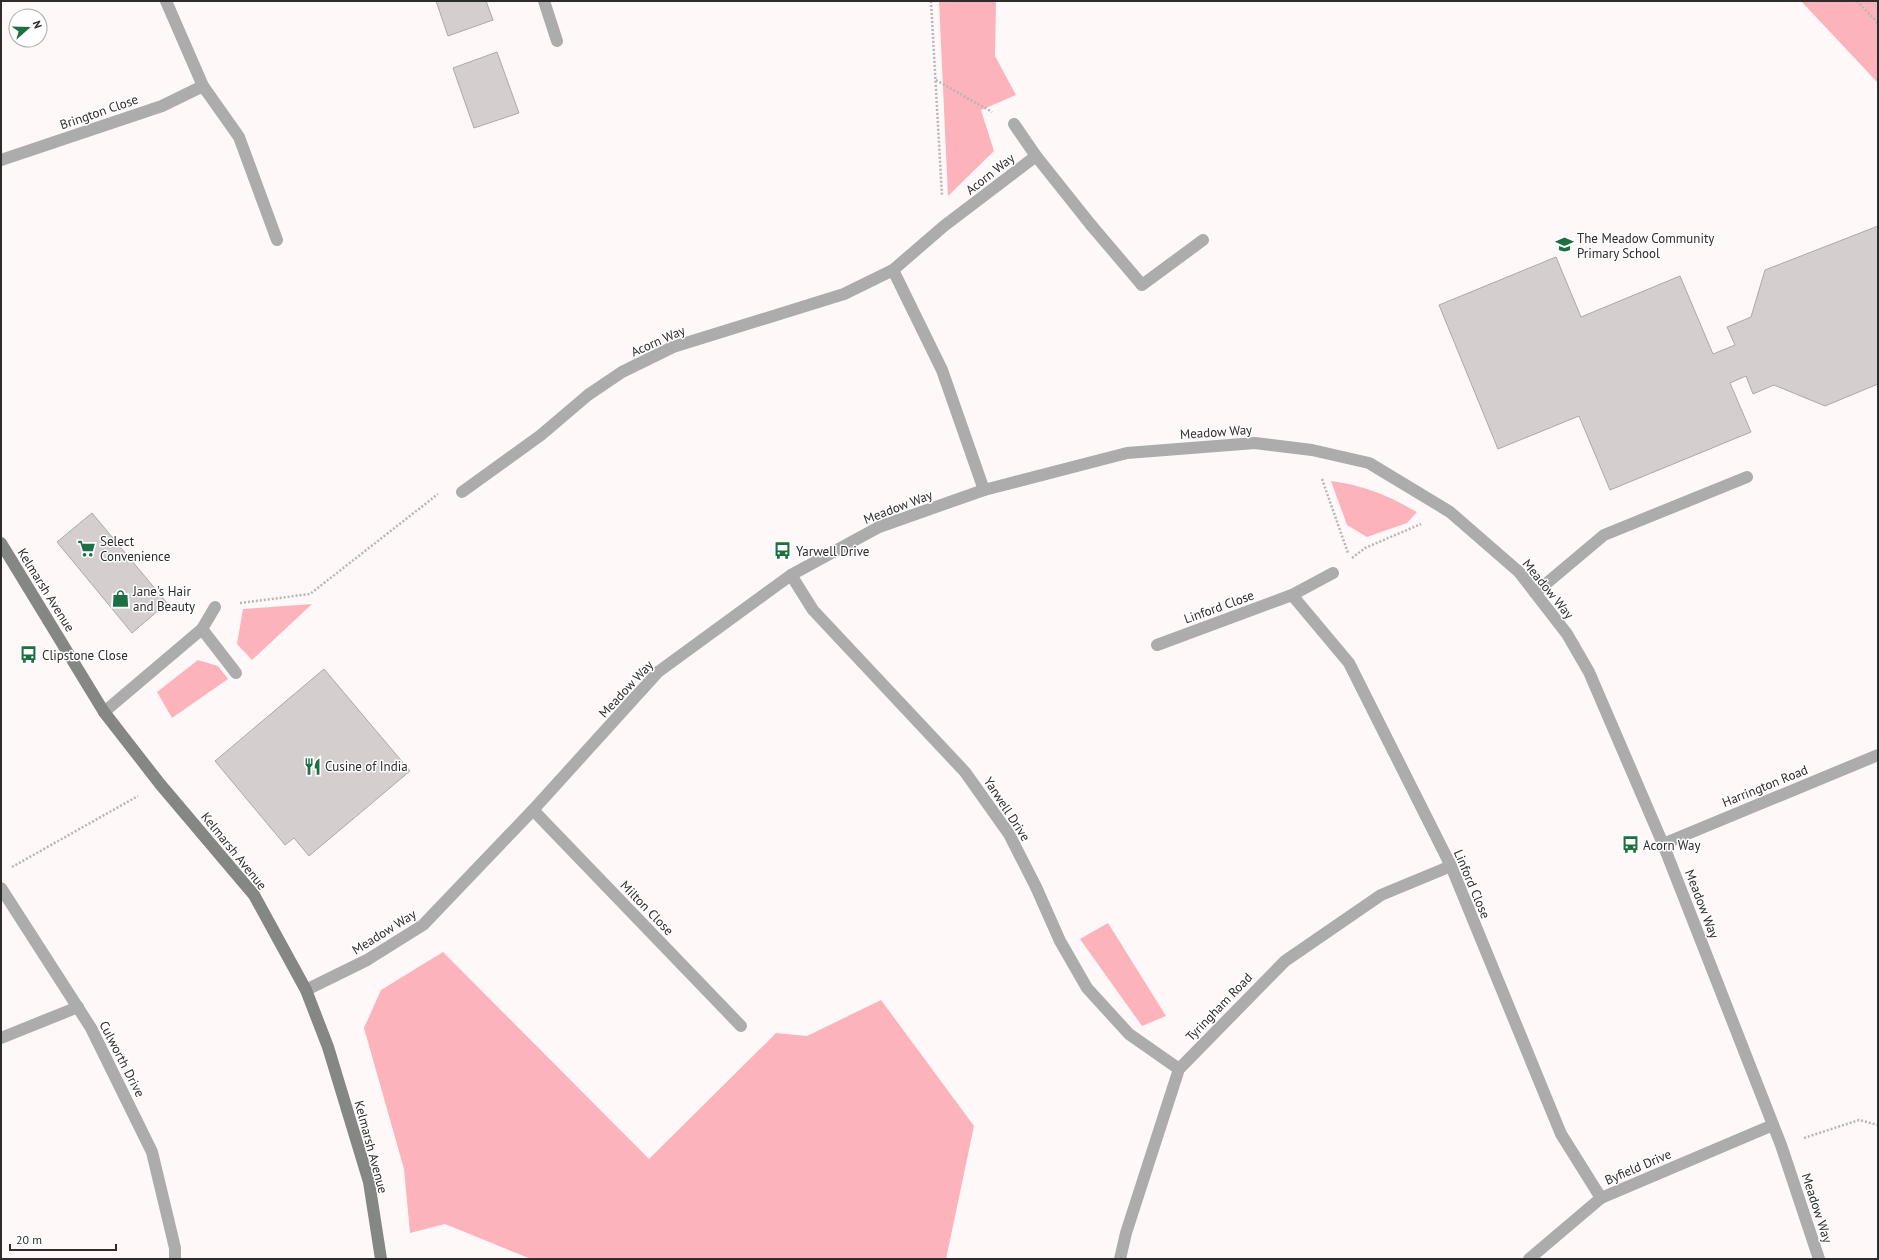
<svg xmlns="http://www.w3.org/2000/svg" width="1879" height="1260" font-family="'PT Sans',sans-serif">
<style>
.green{fill:#fdb3bb}
.building{fill:#d4cecf;stroke:#ada8a9}
.lines{fill:none;stroke-linecap:round;stroke-linejoin:round}
.path{stroke:#b9b5b5;stroke-width:2.5;stroke-dasharray:2 2;stroke-linecap:butt}
.lane{stroke:#abacab;stroke-width:12}
.street{stroke:#abacab;stroke-width:12}
.secondary{stroke:#858785;stroke-width:12}
.labels{text-anchor:middle;dominant-baseline:central;stroke-width:3;stroke-linejoin:round;paint-order:stroke}
.street-label{font-size:13px;fill:#2d2b2b;stroke:#fff}
.poi-label{font-size:13px;fill:#2d2b2b;stroke:#fff;text-anchor:start}
</style>
<rect width="100%" height="100%" fill="#fef8f9"/>
<!-- green -->
<g class="green">
<path d="M939,1H996L995,56L1016,95L981,110L994,151L948,196Z"/>
<path d="M1801,1H1878V83Z"/>
<path d="M1331,481C1366,486 1387,495 1417,512L1407,523L1367,537L1347,525Z"/>
<path d="M312,604L252,660L237,644L243,609Z"/>
<path d="M198,660L218,666L228,679L172,718L157,692Z"/>
<path d="M1108,923L1166,1016L1142,1026L1080,939Z"/>
<path d="M443,952L649,1159L776,1033L807,1036L881,1000L974,1126L946,1259H531L445,1224L410,1233L404,1169L364,1028L381,990Z"/>
</g>
<!-- building -->
<g class="building">
<path d="M436,1H486L493,20L448,36Z"/>
<path d="M497,52L519,113L474,128L453,68Z"/>
<path d="M1878,226V384L1825,406L1774,385L1753,394L1746,376L1730,383L1751,432L1610,490L1579,416L1498,449L1439,305L1556,257L1581,317L1680,276L1713,354L1735,345L1727,327L1751,317L1765,270Z"/>
<path d="M92,513L167,603L132,633L57,542Z"/>
<path d="M324,669L410,771L309,856L294,838L285,845L215,761Z"/>
</g>
<g class="lines">
<!-- path -->
<g class="path">
<path d="M931,1L942,196"/>
<path d="M1857,1L1878,23"/>
<path d="M936,80L992,112"/>
<path d="M1322,479L1348,553"/>
<path d="M1352,558L1365,548L1421,524"/>
<path d="M240,603L310,594L438,494"/>
<path d="M12,867L138,796"/>
<path d="M1804,1138L1859,1120L1878,1125"/>
</g>
<!-- lane -->
<g class="lane">
<path d="M1091,225L1142,285L1203,240"/>
<path d="M1535,593L1604,535L1747,477"/>
<path d="M202,629L236,673"/>
<path d="M104,712L202,629L215,607"/>
</g>
<!-- street -->
<g class="street">
<path d="M166,1L203,86L239,137L277,240"/>
<path d="M544,1L557,41"/>
<path d="M1014,124L1036,156"/>
<path d="M1,160L162,106L203,86"/>
<path d="M893,270L942,370L984,490"/>
<path d="M462,492L541,435L588,395L622,372L673,347L844,294L893,270L944,226L1036,156L1091,225"/>
<path d="M791,575L813,610L965,772L1009,834L1036,887L1060,941L1087,988L1129,1034L1179,1069"/>
<path d="M1292,595L1349,663L1451,866L1561,1134L1601,1198"/>
<path d="M1157,645L1292,595L1333,573"/>
<path d="M533,810L741,1026"/>
<path d="M1663,844L1878,755"/>
<path d="M1,888L91,1028L152,1152L175,1248V1259"/>
<path d="M306,990L367,960L423,925L533,810L658,672L791,575L879,527L984,490L1127,453L1255,443L1312,450L1369,463L1450,512L1519,572L1567,634L1589,672L1663,844L1781,1145L1819,1259"/>
<path d="M1,1038L78,1007"/>
<path d="M1120,1259L1126,1233L1179,1069L1285,961L1381,895L1451,866"/>
<path d="M1529,1259L1601,1198L1773,1125"/>
</g>
<!-- secondary -->
<path class="secondary" d="M1,543L104,712L160,784L254,895L306,990L328,1047L369,1182L381,1259"/>
</g>
<!-- icons -->
<defs>
<symbol id="school-bare" viewBox="-9 -9 18 18"><path d="M0-5L7-2L0 1L-7-2ZM-4 1L0 2.5L4 1V4Q0 6-4 4Z" fill="#1d7042" stroke="#fff" stroke-width="2.5" paint-order="stroke"/></symbol>
<symbol id="supermarket-bare" viewBox="-9 -9 18 18"><path d="M-6-5.5h2.5l.6 2H6L4.5 2H-2.5L-4.4-4H-6ZM-1.5 3.2a1.3 1.3 0 1 0 .1 0ZM3 3.2a1.3 1.3 0 1 0 .1 0Z" fill="#1d7042" stroke="#fff" stroke-width="2.5" paint-order="stroke"/></symbol>
<symbol id="bus-bare" viewBox="-9 -9 18 18"><path d="M-5-6H5V4H4V6H2V4H-2V6H-4V4H-5ZM-3.5-4V0h7V-4ZM-3.5 1.2v1.5H-2V1.2ZM2 1.2v1.5H3.5V1.2Z" fill="#1d7042" stroke="#fff" stroke-width="2.5" paint-order="stroke"/></symbol>
<symbol id="shop-bare" viewBox="-9 -9 18 18"><path d="M-5-2.5h2.3a2.7 3.5 0 0 1 5.4 0H5L5.5 6h-11ZM-1.5-2.5h3a1.5 2.3 0 0 0-3 0Z" fill="#1d7042" stroke="#fff" stroke-width="2.5" paint-order="stroke"/></symbol>
<symbol id="restaurant-bare" viewBox="-9 -9 18 18"><path d="M-5-6h1v4h1v-4h1v4h1v-4h1v5L-1.5 .5V6h-2V.5L-5-1ZM5-6V6H3V1.5H1.5Q1.5-4 5-6Z" fill="#1d7042" stroke="#fff" stroke-width="2.5" paint-order="stroke"/></symbol>
</defs>
<g fill-rule="evenodd">
<use href="#school-bare" x="1552" y="232" width="25" height="25"/>
<use href="#supermarket-bare" x="74" y="536" width="25" height="25"/>
<use href="#bus-bare" x="770" y="538" width="25" height="25"/>
<use href="#shop-bare" x="108" y="586" width="25" height="25"/>
<use href="#bus-bare" x="16" y="642" width="25" height="25"/>
<use href="#restaurant-bare" x="300" y="754" width="25" height="25"/>
<use href="#bus-bare" x="1618" y="832" width="25" height="25"/>
</g>
<g class="labels">
<!-- street labels -->
<g class="street-label">
<text transform="translate(99 112) rotate(-19)">Brington Close</text>
<text transform="translate(990 174) rotate(-38)">Acorn Way</text>
<text transform="translate(658 341) rotate(-24)">Acorn Way</text>
<text transform="translate(1216 432) rotate(-4)">Meadow Way</text>
<text transform="translate(898 507) rotate(-21)">Meadow Way</text>
<text transform="translate(1548 589) rotate(51)">Meadow Way</text>
<text transform="translate(46 590) rotate(58)">Kelmarsh Avenue</text>
<text transform="translate(1219 607) rotate(-20)">Linford Close</text>
<text transform="translate(626 689) rotate(-47)">Meadow Way</text>
<text transform="translate(1765 786) rotate(-22)">Harrington Road</text>
<text transform="translate(1007 809) rotate(57)">Yarwell Drive</text>
<text transform="translate(234 851) rotate(51)">Kelmarsh Avenue</text>
<text transform="translate(1472 884) rotate(67)">Linford Close</text>
<text transform="translate(1702 904) rotate(69)">Meadow Way</text>
<text transform="translate(647 908) rotate(46)">Milton Close</text>
<text transform="translate(384 932) rotate(-32)">Meadow Way</text>
<text transform="translate(1219 1007) rotate(-46)">Tyringham Road</text>
<text transform="translate(122 1059) rotate(63)">Culworth Drive</text>
<text transform="translate(371 1147) rotate(75)">Kelmarsh Avenue</text>
<text transform="translate(1638 1167) rotate(-23)">Byfield Drive</text>
<text transform="translate(1817 1208) rotate(72)">Meadow Way</text>
</g>
<!-- poi labels -->
<g class="poi-label">
<text x="1577" y="238">The Meadow Community<tspan x="1577" dy="15">Primary School</tspan></text>
<text x="100" y="541">Select<tspan x="100" dy="15">Convenience</tspan></text>
<text x="796" y="551">Yarwell Drive</text>
<text x="133" y="591">Jane's Hair<tspan x="133" dy="15">and Beauty</tspan></text>
<text x="42" y="655">Clipstone Close</text>
<text x="325" y="766">Cusine of India</text>
<text x="1643" y="845">Acorn Way</text>
</g>
</g>
<!-- border -->
<rect width="1879" height="1260" fill="none" stroke="#2d2b2b" stroke-width="4"/>
<!-- north arrow -->
<g transform="translate(28 28) rotate(70)"><circle r="19" fill="#ffffff" stroke="#abaaaa"/>
<path d="M0-3L7 15L0 10L-7 15Z" fill="#1d7042"/>
<text y="-6" font-size="11" font-weight="bold" text-anchor="middle" fill="#2d2b2b">N</text>
</g>
<!-- scale -->
<path d="M10 1244v6h106v-6" fill="none" stroke="#2d2b2b" stroke-width="2"/>
<text x="16" y="1244" font-size="12" fill="#2d2b2b" stroke="#ffffff" stroke-width="3" paint-order="stroke">20 m</text>
</svg>
